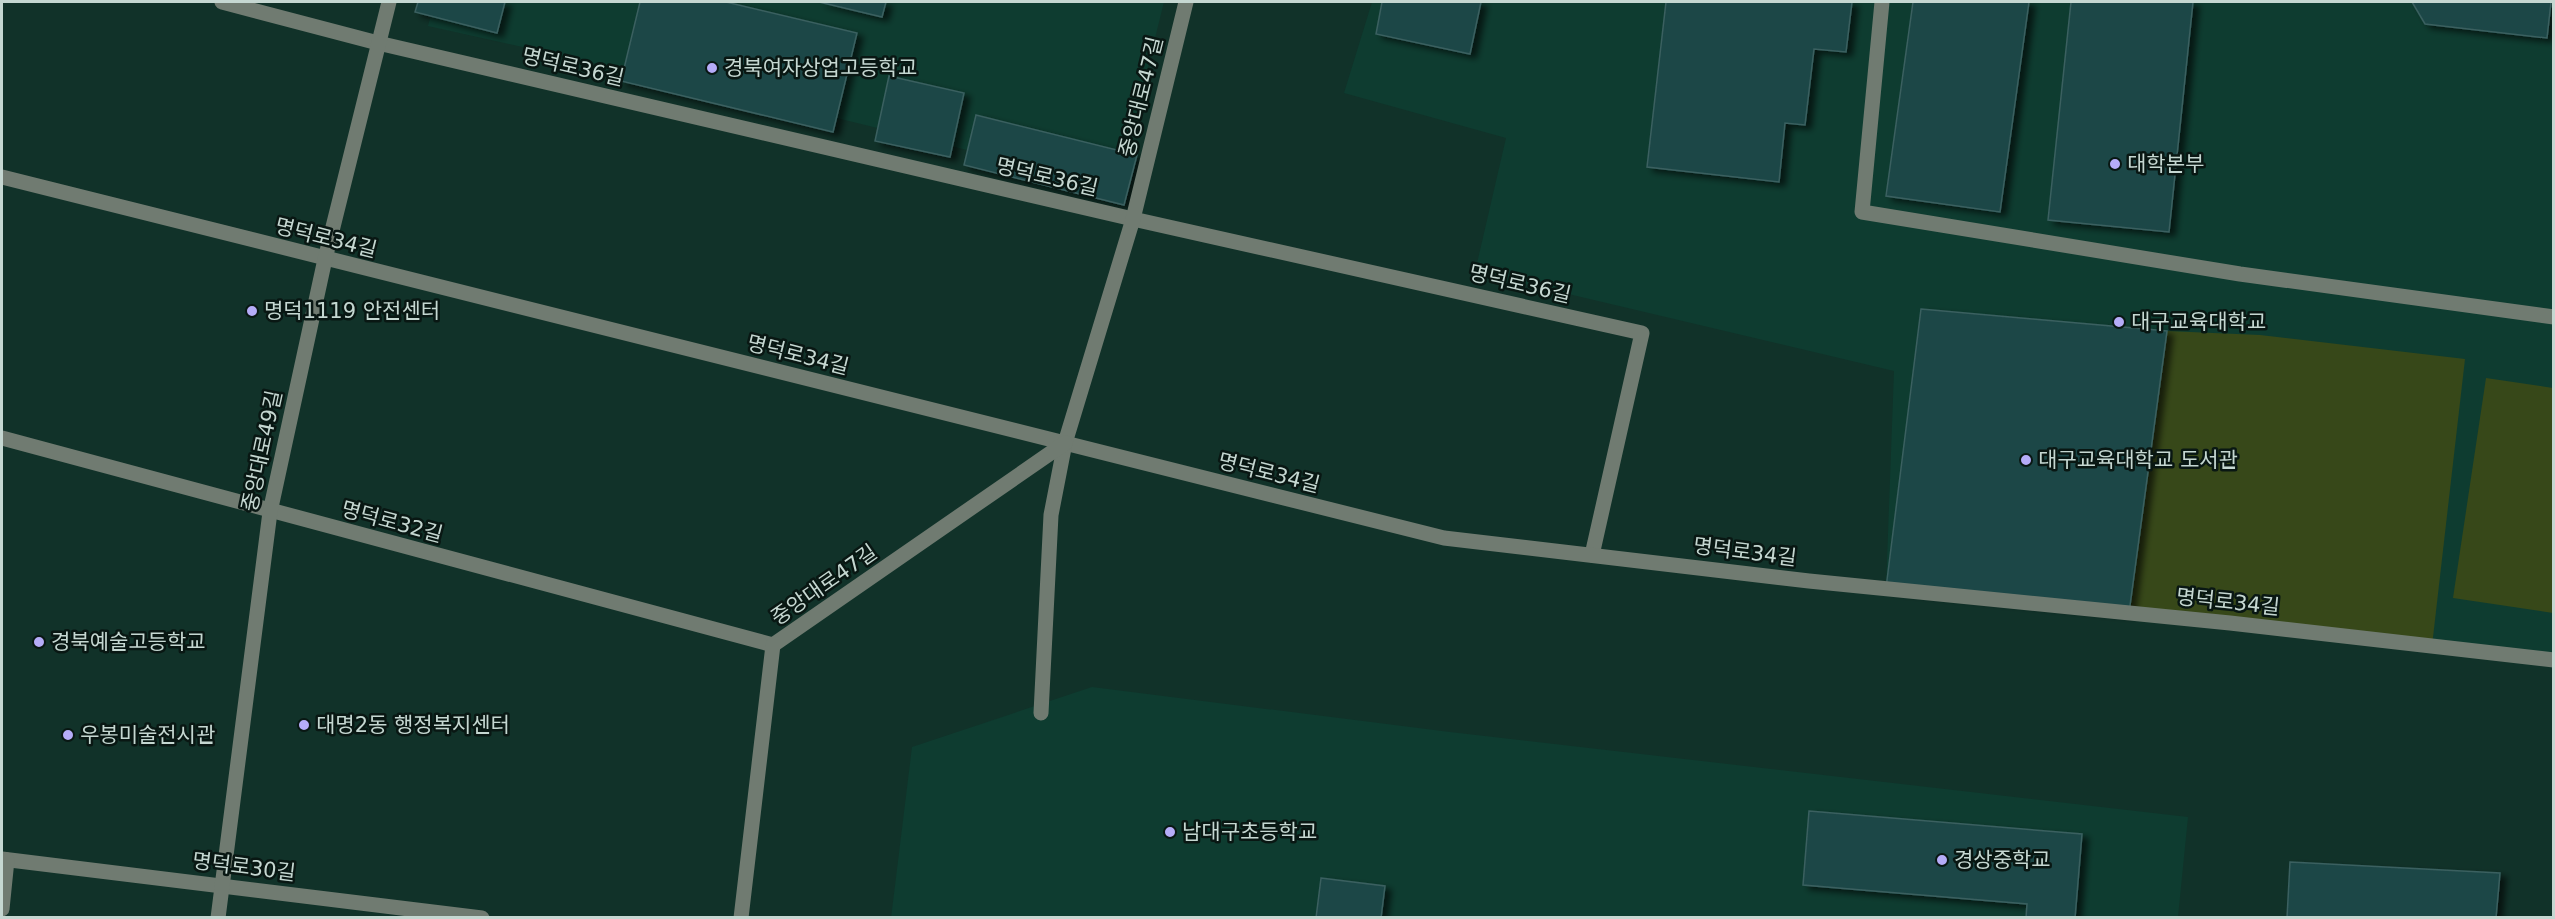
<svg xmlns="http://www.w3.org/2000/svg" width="2555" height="919" font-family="'DejaVu Sans','Noto Sans KR',sans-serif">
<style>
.built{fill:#0e3c30}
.pitch{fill:#374819}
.building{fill:#1e4747;stroke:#3a6060;stroke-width:1.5;filter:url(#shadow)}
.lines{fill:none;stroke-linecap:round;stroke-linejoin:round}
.minor{stroke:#707b71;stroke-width:15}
.poi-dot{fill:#b5acf8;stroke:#091713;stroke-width:2}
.labels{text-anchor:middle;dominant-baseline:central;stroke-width:5;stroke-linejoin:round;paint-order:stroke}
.street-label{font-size:21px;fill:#c5d7d1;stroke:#091713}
.poi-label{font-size:21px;fill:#c5d7d1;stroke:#091713;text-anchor:start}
</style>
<defs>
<filter id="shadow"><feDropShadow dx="6" dy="4" stdDeviation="3" flood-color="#0009"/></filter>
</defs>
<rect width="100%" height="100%" fill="#113229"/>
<!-- built -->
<g class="built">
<path d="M434,2H1164L1118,187L800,109L428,26Z"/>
<path d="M1372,2H2553V654L1886,588L1894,371L1475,272L1506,138L1344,93Z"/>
<path d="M1092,687L1450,732L2188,817L2178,917L891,918L912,747Z"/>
</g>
<!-- pitch -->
<g class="pitch">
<path d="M2167,331L2260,335L2465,359L2432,646L2129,613Z"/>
<path d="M2486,378L2553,388V613L2453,598Z"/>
</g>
<!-- building -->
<g class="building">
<path d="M418,2H505L497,33L415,12Z"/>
<path d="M640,2H726L857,33L833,132L621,81Z"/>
<path d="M819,2H886L882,17Z"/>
<path d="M1382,2H1481L1470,54L1376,34Z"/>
<path d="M1666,2H1852L1846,52L1814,49L1805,125L1785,123L1779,182L1647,167Z"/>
<path d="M1913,2H2029L2000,212L1886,196Z"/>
<path d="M2071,2H2193L2169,232L2048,220Z"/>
<path d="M2412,2H2551L2547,38L2425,24Z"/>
<path d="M889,76L964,93L950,157L875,141Z"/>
<path d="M976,115L1137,155L1124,205L964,165Z"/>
<path d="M1921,309L2167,331L2129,613L1886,588Z"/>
<path d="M1809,811L2082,834L2075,918H2026L2027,904L1803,885Z"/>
<path d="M2290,862L2500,873L2496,918H2287Z"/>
<path d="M1321,878L1385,886L1381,918H1316Z"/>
</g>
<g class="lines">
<!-- minor -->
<g class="minor">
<path d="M222,2L378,43L1133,219L1642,333L1592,555"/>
<path d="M1882,2L1862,212L2240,274L2554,317"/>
<path d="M2,177L1444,538L1809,581L2230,623L2554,660"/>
<path d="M2,438L773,645"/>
<path d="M1041,713L1051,515L1065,443L1133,219L1186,2"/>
<path d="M2,859L482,918"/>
<path d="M2,909L7,860"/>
<path d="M218,918L270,512L325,259L389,2"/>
<path d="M741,918L773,645L1065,443"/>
</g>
</g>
<!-- markers -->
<g class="poi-dot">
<circle cx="712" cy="68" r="6"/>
<circle cx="2115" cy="164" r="6"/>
<circle cx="252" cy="311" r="6"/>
<circle cx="2119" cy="322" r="6"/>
<circle cx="2026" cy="460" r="6"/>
<circle cx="39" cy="642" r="6"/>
<circle cx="304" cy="725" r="6"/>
<circle cx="68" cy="735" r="6"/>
<circle cx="1170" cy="832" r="6"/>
<circle cx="1942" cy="860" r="6"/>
</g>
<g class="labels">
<!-- street labels -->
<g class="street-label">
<text transform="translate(573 67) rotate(13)">명덕로36길</text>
<text transform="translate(1141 97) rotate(-76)">중앙대로47길</text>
<text transform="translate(1047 177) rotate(13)">명덕로36길</text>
<text transform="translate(326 238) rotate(14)">명덕로34길</text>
<text transform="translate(1520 284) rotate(13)">명덕로36길</text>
<text transform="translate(798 355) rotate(14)">명덕로34길</text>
<text transform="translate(262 451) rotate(-78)">중앙대로49길</text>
<text transform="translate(1269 473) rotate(14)">명덕로34길</text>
<text transform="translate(392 522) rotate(15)">명덕로32길</text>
<text transform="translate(1745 552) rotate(7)">명덕로34길</text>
<text transform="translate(824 585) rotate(-35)">중앙대로47길</text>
<text transform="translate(2228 602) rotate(6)">명덕로34길</text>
<text transform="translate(244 867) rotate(7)">명덕로30길</text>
</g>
<!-- poi labels -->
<g class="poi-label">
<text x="724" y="68">경북여자상업고등학교</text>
<text x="2127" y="164">대학본부</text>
<text x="264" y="311">명덕1119 안전센터</text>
<text x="2131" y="322">대구교육대학교</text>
<text x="2038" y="460">대구교육대학교 도서관</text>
<text x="51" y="642">경북예술고등학교</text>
<text x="316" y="725">대명2동 행정복지센터</text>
<text x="80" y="735">우봉미술전시관</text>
<text x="1182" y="832">남대구초등학교</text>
<text x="1954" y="860">경상중학교</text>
</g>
</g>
<!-- border -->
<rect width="2555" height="919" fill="none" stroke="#c5d7d1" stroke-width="6"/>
</svg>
